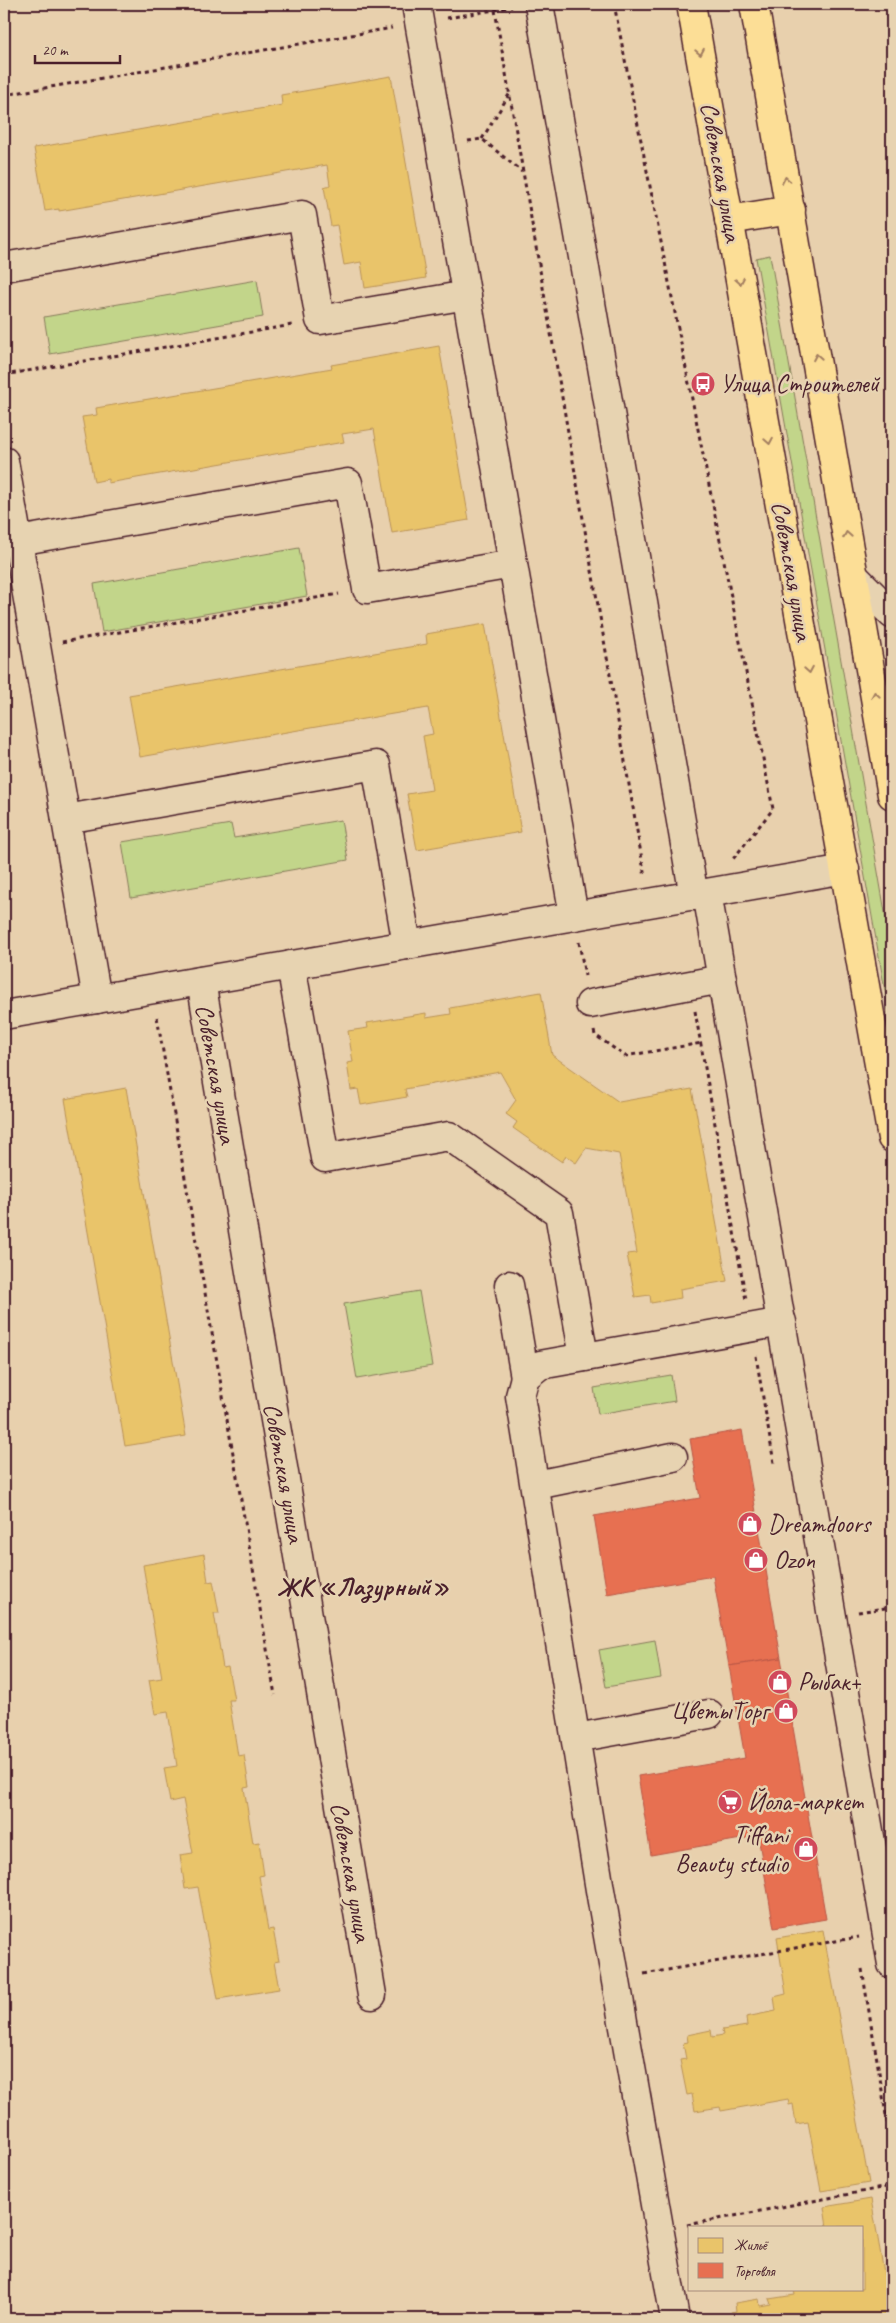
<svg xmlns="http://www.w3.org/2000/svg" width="896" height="2323" font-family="Caveat,sans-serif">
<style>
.green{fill:#c2d58a;stroke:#867a5a}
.homes{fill:#e9c46a;stroke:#b99257}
.shops{fill:#e76f51;stroke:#b85746}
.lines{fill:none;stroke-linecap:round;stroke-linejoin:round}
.minor-casing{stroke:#4a1f2b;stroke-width:31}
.major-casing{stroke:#4a1f2b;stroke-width:31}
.path{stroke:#4a1f2b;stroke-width:3;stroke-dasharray:4 4;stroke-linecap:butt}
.minor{stroke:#e7d3b1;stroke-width:28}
.major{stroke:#fcde96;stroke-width:28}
.oneway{stroke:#a37e60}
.labels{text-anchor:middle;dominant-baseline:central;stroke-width:5;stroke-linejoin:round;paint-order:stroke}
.street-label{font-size:25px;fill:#4a1f2b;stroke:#e7d3b1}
.poi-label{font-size:25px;fill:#4a1f2b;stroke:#e7d3b1;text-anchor:start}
.neighbourhood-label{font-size:26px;font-weight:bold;fill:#4a1f2b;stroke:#e7d3b1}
</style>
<rect width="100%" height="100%" fill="#e8d0ad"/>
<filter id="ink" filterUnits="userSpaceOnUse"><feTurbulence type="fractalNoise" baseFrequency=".02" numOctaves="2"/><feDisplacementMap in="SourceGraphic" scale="10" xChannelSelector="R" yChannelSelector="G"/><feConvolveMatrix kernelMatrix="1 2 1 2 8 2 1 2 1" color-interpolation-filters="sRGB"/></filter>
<g filter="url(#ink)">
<!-- green -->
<g class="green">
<path d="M770,255L892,952V1030L756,258Z"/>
<path d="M257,280L263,317L50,354L44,317Z"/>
<path d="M299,548L307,596L102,632L94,584Z"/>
<path d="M341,820L348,860L131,898L122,842L231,824L234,838Z"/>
<path d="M419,1291L432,1366L357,1379L344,1304Z"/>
<path d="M671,1375L675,1401L598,1414L594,1388Z"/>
<path d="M655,1640L661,1678L606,1687L599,1650Z"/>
</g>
<!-- homes -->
<g class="homes">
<path d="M391,76L426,278L365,288L361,262L344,265L337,225L331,226L329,215L324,187L330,185L327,165L59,211V209L45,211L34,148L282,105L281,95Z"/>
<path d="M439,346L469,520L392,533L374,429L342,434L344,442L108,483V479L94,482L82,417L97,415L96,408L332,368L331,365Z"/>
<path d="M485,624L521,832L417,850L407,794L432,790L423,736L433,734L428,708L140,757L129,695L427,644L426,634Z"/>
<path d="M541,992L552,1055L619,1102L692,1089L727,1281L680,1289L681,1298L651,1303L650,1295L635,1297L627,1254L637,1253L619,1154L586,1148L576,1163L566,1156L562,1162L537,1145L513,1128L517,1122L506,1114L516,1100L500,1072L405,1089L407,1097L361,1105L358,1089L351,1090L347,1063L353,1062L348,1031L368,1028L367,1023L426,1013V1018L451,1014L450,1008Z"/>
<path d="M126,1088L186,1436L125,1446L65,1099Z"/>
<path d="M204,1554L208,1582L213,1581L219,1613H214L223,1668L228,1667L234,1700H229L238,1756L244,1755L249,1787L244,1788L253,1843L259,1842L264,1875L259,1876L268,1930L273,1929L279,1961L274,1962L279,1989L218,1999L198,1887L185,1889L180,1855L193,1853L183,1799L170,1802L164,1768L177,1766L168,1712L155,1714L149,1680L162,1678L143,1565Z"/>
<path d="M823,1930L869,2183L821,2191L808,2122L796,2124L793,2104L789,2105L788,2099L721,2111L720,2107L695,2111L692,2094L687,2095L680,2060L686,2059L683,2043L688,2042L687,2035L711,2030L712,2037L723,2035L722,2030L747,2026L746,2017L776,2011L774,1997L786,1994L777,1938Z"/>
<path d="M871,2199L892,2319H732L731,2312L736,2311L735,2303L759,2299L760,2306L771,2304L769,2299L795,2295L794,2289H862V2227H827L824,2207Z"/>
</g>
<!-- shops -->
<g class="shops">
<path d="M742,1430L781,1658L729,1666L713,1576L607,1594L594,1516L700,1498L690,1439Z"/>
<path d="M781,1658L826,1919L774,1928L758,1836L651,1855L638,1776L745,1758L729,1666Z"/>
</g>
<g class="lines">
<defs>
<g id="minor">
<path d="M416,4L574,916"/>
<path d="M539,4L694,896"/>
<path d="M4,267L302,215L320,320L467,295"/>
<path d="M4,461L97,999"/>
<path d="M18,541L348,483L367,589L513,564"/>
<path d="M854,576L892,614"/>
<path d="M66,819L376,765L407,945"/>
<path d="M707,893L892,1964"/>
<path d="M291,965L325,1158L449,1136L559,1213L584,1357"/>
<path d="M201,981L372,1995"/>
<path d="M590,1004L722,979"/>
<path d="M4,1015L845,869"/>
<path d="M509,1285L525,1377"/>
<path d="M536,1485L673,1457"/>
<path d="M576,1738L709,1714"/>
<path d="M675,2319L600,1890L520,1396L525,1377L540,1365L782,1322"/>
</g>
<g id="major">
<path d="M691,4L892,1138"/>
<path d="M754,4L892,795"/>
<path d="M729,220L791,210"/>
</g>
</defs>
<!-- minor casing -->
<use href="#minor" class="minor-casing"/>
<!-- major casing -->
<use href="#major" class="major-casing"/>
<!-- path -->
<g class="path">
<path d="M614,4L773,809L733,859"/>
<path d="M495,10L645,877"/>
<path d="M447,18L512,7"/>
<path d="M4,95L392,28"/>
<path d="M482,139L510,93"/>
<path d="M468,141L482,139L522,172"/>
<path d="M4,375L292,325"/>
<path d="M62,642L339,594"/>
<path d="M579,942L585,976"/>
<path d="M695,1011L746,1300"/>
<path d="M157,1017L275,1695"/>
<path d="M594,1031L595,1035L625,1056L702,1043"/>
<path d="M756,1356L774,1463"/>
<path d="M858,1612L892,1607"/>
<path d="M862,1969L892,2151"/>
<path d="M644,1974L859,1937"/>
<path d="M687,2225L892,2186"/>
</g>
<!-- minor -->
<use href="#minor" class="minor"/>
<!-- major -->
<use href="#major" class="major"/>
</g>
<!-- one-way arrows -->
<defs><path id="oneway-chevron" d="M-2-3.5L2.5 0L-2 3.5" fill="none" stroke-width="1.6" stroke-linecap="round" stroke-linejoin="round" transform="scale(1.25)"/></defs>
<g class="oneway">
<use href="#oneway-chevron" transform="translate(700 52) rotate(80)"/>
<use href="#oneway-chevron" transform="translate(786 180) rotate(-100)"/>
<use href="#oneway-chevron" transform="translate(740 281) rotate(80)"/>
<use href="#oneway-chevron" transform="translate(817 357) rotate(-100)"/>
<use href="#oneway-chevron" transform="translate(769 441) rotate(80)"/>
<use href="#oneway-chevron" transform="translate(847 535) rotate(-100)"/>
<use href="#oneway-chevron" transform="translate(809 670) rotate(80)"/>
<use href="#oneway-chevron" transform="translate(875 695) rotate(-100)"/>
</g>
</g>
<!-- icons -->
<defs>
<symbol id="bus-disc" viewBox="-11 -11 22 22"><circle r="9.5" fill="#d1495b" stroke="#e7d3b1"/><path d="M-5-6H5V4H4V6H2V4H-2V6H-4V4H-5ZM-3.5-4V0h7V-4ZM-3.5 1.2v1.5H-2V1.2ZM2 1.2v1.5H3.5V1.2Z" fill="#fff"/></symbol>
<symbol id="shop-disc" viewBox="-11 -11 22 22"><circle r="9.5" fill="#d1495b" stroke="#e7d3b1"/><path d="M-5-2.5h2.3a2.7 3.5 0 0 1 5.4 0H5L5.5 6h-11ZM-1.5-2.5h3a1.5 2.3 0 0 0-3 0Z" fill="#fff"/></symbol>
<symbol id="supermarket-disc" viewBox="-11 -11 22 22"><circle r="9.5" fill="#d1495b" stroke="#e7d3b1"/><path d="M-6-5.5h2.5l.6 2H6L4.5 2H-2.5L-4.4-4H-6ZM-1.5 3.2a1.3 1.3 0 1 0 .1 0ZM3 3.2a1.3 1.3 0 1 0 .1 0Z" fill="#fff"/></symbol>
</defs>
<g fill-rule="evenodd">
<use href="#bus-disc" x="689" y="370" width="28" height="28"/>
<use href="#shop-disc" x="736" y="1510" width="28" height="28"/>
<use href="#shop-disc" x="742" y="1546" width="28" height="28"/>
<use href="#shop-disc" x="766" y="1668" width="28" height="28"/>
<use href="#shop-disc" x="772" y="1697" width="28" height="28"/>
<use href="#supermarket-disc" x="716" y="1788" width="28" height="28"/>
<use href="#shop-disc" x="792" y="1835" width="28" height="28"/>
</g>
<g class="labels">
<!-- street labels -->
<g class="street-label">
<text transform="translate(721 172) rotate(80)">Советская улица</text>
<text transform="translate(792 571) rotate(80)">Советская улица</text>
<text transform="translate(216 1074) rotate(80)">Советская улица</text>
<text transform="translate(284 1473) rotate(80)">Советская улица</text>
<text transform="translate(351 1872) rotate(80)">Советская улица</text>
</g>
<!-- poi labels -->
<g class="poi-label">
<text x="720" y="384">Улица Строителей</text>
<text x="768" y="1524">Dreamdoors</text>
<text x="774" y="1560">Ozon</text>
<text x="798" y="1682">Рыбак+</text>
<text x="768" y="1711" text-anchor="end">ЦветыТорг</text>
<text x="748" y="1802">Йола-маркет</text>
<text x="788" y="1835" text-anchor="end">Tiffani<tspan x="788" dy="29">Beauty studio</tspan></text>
</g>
<!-- neighbourhood labels -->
<g class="neighbourhood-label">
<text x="363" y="1586">ЖК «Лазурный»</text>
</g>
</g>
<!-- margin -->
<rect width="896" height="2323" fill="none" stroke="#e7d3b1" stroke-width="20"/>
<rect x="10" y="10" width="876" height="2303" fill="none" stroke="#4a1f2b" stroke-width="2" filter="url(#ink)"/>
<!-- legend -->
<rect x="688" y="2226" width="175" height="65" fill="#e7d3b1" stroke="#a88b7b"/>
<rect x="698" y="2238" width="25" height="15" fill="#e9c46a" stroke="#a88b7b"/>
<text x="734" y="2250" font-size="15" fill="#4a1f2b">Жильё</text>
<rect x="698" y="2263" width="25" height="15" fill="#e76f51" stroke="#a88b7b"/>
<text x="734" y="2276" font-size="15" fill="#4a1f2b">Торговля</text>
<!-- scale -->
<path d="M35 55v8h85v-8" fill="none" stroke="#4a1f2b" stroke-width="2.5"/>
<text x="42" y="55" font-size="15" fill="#4a1f2b" stroke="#e7d3b1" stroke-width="4" paint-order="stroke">20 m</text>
</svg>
